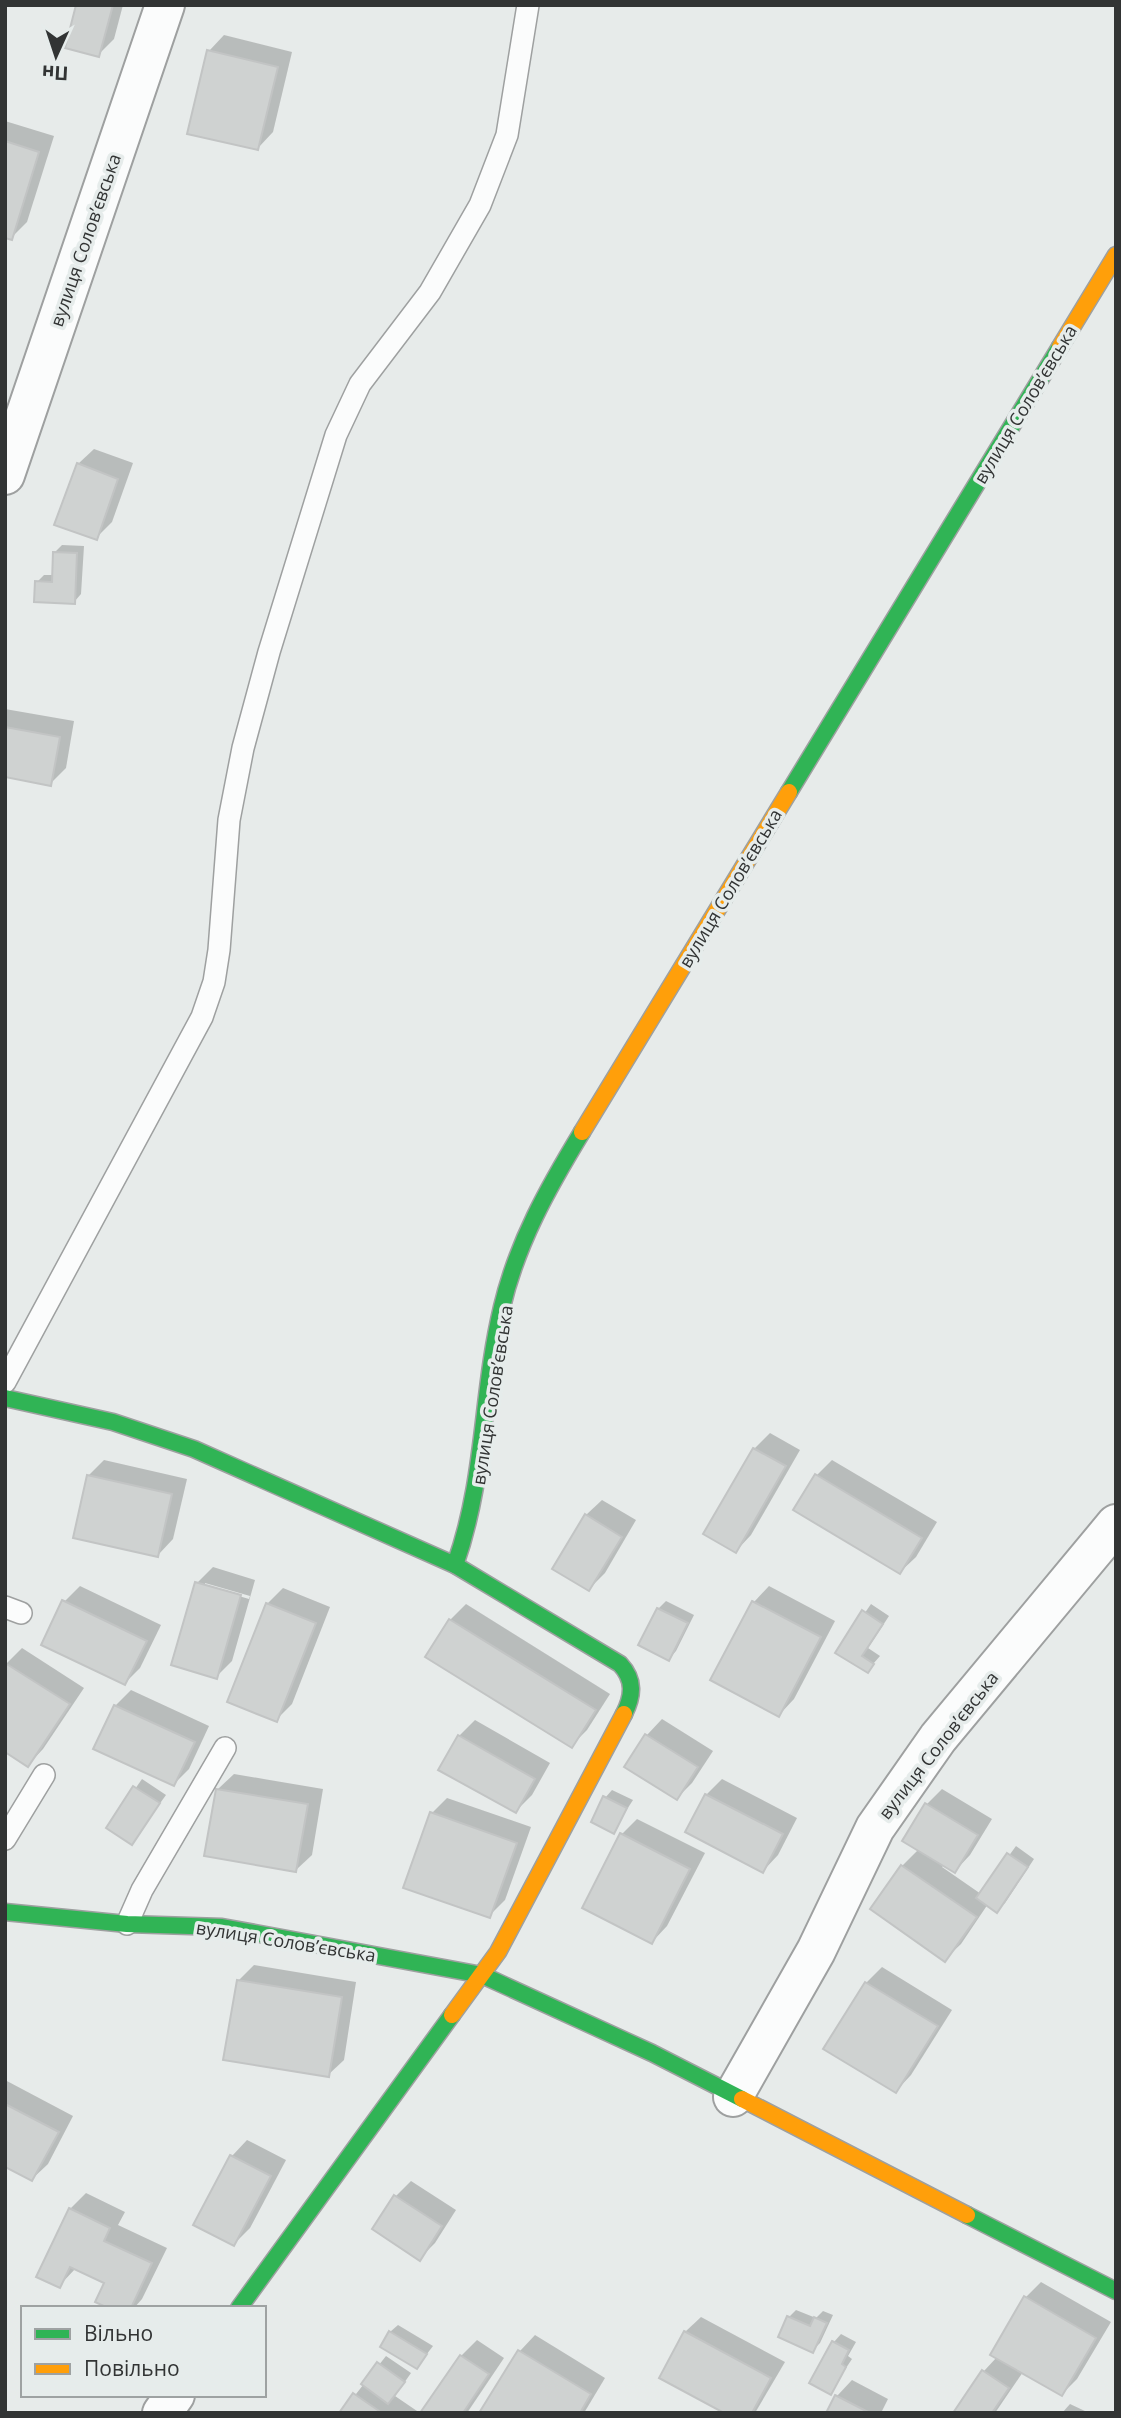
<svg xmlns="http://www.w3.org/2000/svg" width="1121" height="2418" font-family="'Open Sans',sans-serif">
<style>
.shadow{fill:#0003;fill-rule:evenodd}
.building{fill:#cfd2d1;stroke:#c2c4c4;stroke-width:2}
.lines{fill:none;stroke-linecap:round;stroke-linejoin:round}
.lane-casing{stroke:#9ea0a0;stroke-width:24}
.street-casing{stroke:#9ea0a0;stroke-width:42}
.fast-casing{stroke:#9ea0a0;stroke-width:19}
.slow-casing{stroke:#9ea0a0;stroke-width:19}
.lane{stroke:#fbfcfc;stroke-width:21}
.street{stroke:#fbfcfc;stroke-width:38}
.fast{stroke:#30b455;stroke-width:16}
.slow{stroke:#ff9f0a;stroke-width:16}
.labels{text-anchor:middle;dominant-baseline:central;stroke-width:7;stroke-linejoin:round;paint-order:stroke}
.street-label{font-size:18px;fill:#323434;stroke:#e6eceb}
</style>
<rect width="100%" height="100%" fill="#e7ebea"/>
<!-- shadow -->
<g class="shadow">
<path d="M78,5H123L114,39L98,55Z"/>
<path d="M224,35L292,52L273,132L258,148L209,51Z"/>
<path d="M5,121L54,136L27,222L11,238L5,236Z"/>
<path d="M94,449L133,463L112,522L96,538L78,464Z"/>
<path d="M62,545L84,546L81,594L74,602L37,582L44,575H54L55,552Z"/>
<path d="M5,709L74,721L66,768L50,784L5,776Z"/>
<path d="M770,1433L800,1450L751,1535L736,1551L754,1449Z"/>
<path d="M104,1460L187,1479L173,1539L158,1555L88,1476Z"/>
<path d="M832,1460L937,1522L916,1557L900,1572L816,1476Z"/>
<path d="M602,1500L636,1520L605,1573L589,1589L586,1515Z"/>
<path d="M213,1567L255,1580L232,1661L216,1677L197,1583ZM205,1583L250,1596L249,1599L205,1586Z"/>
<path d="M80,1586L161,1625L140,1668L125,1683L64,1602Z"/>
<path d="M769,1586L835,1621L794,1699L779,1715L754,1602Z"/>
<path d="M283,1588L330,1607L292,1704L276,1720L267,1604Z"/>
<path d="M666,1601L694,1615L676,1651L669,1659L640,1644L658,1609Z"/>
<path d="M466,1604L610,1694L587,1730L571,1746L427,1656L450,1620Z"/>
<path d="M871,1604L889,1616L868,1648L880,1656L867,1671L838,1652Z"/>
<path d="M22,1648L84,1688L43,1749L28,1765L5,1665Z"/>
<path d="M131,1690L209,1726L189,1769L174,1784L96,1749L115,1706Z"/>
<path d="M662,1719L713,1751L692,1783L677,1798L626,1766L647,1735Z"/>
<path d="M475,1720L550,1763L532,1795L516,1811L459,1736Z"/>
<path d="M234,1774L323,1789L312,1855L296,1870L218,1789Z"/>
<path d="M142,1779L166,1795L132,1842L108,1828Z"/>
<path d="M722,1779L797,1818L778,1855L763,1871L706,1795Z"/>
<path d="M942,1789L992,1819L970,1855L955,1871L944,1865L942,1867L981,1894L1016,1846L1034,1859L1005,1903L997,1910L988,1904L961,1944L945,1959L872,1908L902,1866L919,1849L927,1804Z"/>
<path d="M612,1790L633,1800L613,1831L605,1798Z"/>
<path d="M447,1798L531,1827L505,1900L489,1916L432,1813Z"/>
<path d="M637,1819L705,1853L667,1926L652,1942L622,1834Z"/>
<path d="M254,1965L356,1982L344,2060L328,2075L238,1981Z"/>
<path d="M882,1967L952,2010L911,2075L896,2091L826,2048L866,1983Z"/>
<path d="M5,2080L73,2116L48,2164L32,2179L5,2165Z"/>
<path d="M247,2140L286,2160L250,2228L234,2244L196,2224L232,2156Z"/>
<path d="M411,2181L456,2210L435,2243L420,2258L396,2196Z"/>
<path d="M86,2193L125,2212L118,2225L167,2248L142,2299L134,2308H112L106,2282L76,2268L59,2286L70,2209Z"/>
<path d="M1041,2282L1111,2322L1077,2379L1062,2394L1023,2372L995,2413H955L984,2371L997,2357L1026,2297Z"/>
<path d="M796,2310L816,2318L823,2311L833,2315L820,2343L812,2351L789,2317Z"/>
<path d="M701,2317L785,2362L755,2413H728L685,2332Z"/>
<path d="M398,2325L433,2346L417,2367L390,2332Z"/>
<path d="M841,2334L856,2342L848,2356L852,2359L830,2392L812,2382L834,2342Z"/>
<path d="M535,2335L605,2378L584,2413H481L520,2351Z"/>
<path d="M477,2340L504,2358L467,2413H422L461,2356Z"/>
<path d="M386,2356L411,2373L395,2396L420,2413H341Z"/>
<path d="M852,2380L888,2399L881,2413H828L837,2396Z"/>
<path d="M1070,2404L1087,2412V2413H1062Z"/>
</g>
<!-- building -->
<g class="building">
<path d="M76,5H113L99,57L65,48Z"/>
<path d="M207,50L278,67L258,150L187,134Z"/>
<path d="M5,141L39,152L12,240L5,238Z"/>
<path d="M77,463L118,479L97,540L54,525Z"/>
<path d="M53,552L77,553L75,604L34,602L35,581L52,582Z"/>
<path d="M5,727L60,737L51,786L5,777Z"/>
<path d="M753,1448L786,1466L736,1553L703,1534Z"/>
<path d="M815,1474L922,1538L900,1574L793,1510Z"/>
<path d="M87,1475L172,1494L158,1557L73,1538Z"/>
<path d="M585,1514L622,1537L589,1591L552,1569Z"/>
<path d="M195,1582L241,1595L217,1679L171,1665Z"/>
<path d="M62,1600L147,1641L125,1685L41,1645Z"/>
<path d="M752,1601L821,1637L779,1717L710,1680Z"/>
<path d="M266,1603L316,1623L277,1722L227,1702Z"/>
<path d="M657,1608L688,1623L669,1661L638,1645Z"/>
<path d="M862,1610L883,1624L862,1656L874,1664L868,1673L835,1653Z"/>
<path d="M449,1619L596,1710L572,1748L425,1657Z"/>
<path d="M5,1663L70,1704L28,1767L5,1752Z"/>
<path d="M114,1705L195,1742L174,1786L93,1749Z"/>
<path d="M645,1734L698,1767L677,1800L624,1767Z"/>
<path d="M458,1735L535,1779L516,1813L438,1770Z"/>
<path d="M133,1786L160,1803L132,1845L106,1828Z"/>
<path d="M216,1789L308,1804L296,1872L204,1856Z"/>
<path d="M705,1794L783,1834L763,1873L685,1832Z"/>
<path d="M603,1796L627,1808L614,1834L591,1822Z"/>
<path d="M925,1803L978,1835L955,1873L902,1841Z"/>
<path d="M430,1812L517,1843L490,1918L403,1888Z"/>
<path d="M620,1833L690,1869L652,1944L582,1908Z"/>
<path d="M1007,1853L1028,1867L997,1913L976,1898Z"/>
<path d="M901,1865L977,1917L945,1962L870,1909Z"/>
<path d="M237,1980L342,1997L329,2077L223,2060Z"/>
<path d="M865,1982L938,2026L896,2093L823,2049Z"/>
<path d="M5,2104L59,2132L32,2181L5,2167Z"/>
<path d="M230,2155L271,2176L234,2246L193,2225Z"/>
<path d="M394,2195L442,2226L420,2261L372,2229Z"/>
<path d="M69,2208L110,2228L104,2241L152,2263L131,2308H108L95,2302L104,2283L70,2267L60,2288L36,2277Z"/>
<path d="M1024,2296L1096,2338L1062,2396L990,2355Z"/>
<path d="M787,2316L810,2326L814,2317L827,2323L813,2353L778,2337Z"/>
<path d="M389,2331L427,2354L417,2369L380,2347Z"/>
<path d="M684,2331L771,2378L752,2413H724L659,2378Z"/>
<path d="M832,2341L849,2350L842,2364L846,2367L831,2395L809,2383Z"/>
<path d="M518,2350L591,2394L580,2413H479Z"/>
<path d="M460,2355L489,2374L463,2413H420Z"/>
<path d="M377,2362L405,2382L388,2404L361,2384Z"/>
<path d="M982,2370L1009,2388L992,2413H953Z"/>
<path d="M353,2393L382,2413H339Z"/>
<path d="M835,2395L870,2413H826Z"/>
</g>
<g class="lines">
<defs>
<g id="lane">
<path d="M5,1382L202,1017L214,982L219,950L229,820L243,748L269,652L336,435L360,384L430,292L480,205L507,135L528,5"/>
<path d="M5,1607L21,1613"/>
<path d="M5,1839L44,1775"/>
<path d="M127,1924L142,1890L225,1748"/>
</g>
<g id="street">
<path d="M5,475L165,5"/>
<path d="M733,2097L816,1951L875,1828L938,1738L1116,1524"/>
<path d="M162,2413L175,2395"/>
</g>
<g id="fast">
<path d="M789,792L1060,347"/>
<path d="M5,1398L113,1422L194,1449L455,1565L620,1664C635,1680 633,1696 624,1714"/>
<path d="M455,1565C486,1478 481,1394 502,1307C517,1243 548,1188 582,1132"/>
<path d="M5,1912L127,1924L222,1927L482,1975L652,2053L742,2099"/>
<path d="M967,2215L1116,2291"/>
<path d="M239,2308L452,2015"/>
</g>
<g id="slow">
<path d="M1060,347L1116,255"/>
<path d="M582,1132L789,792"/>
<path d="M452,2015L498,1952L624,1714"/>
<path d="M742,2099L967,2215"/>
</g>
</defs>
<!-- lane casing -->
<use href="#lane" class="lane-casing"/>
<!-- street casing -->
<use href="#street" class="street-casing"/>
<!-- fast casing -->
<use href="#fast" class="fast-casing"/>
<!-- slow casing -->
<use href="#slow" class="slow-casing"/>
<!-- lane -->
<use href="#lane" class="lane"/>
<!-- street -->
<use href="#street" class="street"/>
<!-- fast -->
<use href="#fast" class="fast"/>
<!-- slow -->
<use href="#slow" class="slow"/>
</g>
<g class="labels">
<!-- street labels -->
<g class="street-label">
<text transform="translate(85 240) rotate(-71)">вулиця Соловʼєвська</text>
<text transform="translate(1025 404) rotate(-59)">вулиця Соловʼєвська</text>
<text transform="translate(730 888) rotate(-59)">вулиця Соловʼєвська</text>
<text transform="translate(492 1395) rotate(-81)">вулиця Соловʼєвська</text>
<text transform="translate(938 1745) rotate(-52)">вулиця Соловʼєвська</text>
<text transform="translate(286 1941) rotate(9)">вулиця Соловʼєвська</text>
</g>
</g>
<!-- border -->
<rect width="1121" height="2418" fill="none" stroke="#323434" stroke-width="14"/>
<!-- legend -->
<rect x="21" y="2306" width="245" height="91" fill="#e6eceb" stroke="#9ea2a2" stroke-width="2"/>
<rect x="35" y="2329" width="35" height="10" fill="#30b455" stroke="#9ea2a2" stroke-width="2"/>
<text x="84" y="2341" font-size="21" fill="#323434">Вільно</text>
<rect x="35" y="2364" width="35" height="10" fill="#ff9f0a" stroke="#9ea2a2" stroke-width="2"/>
<text x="84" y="2376" font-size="21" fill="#323434">Повільно</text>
<!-- north arrow -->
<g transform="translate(56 56) rotate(183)" stroke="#e6eceb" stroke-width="5" paint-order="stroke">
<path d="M0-5L12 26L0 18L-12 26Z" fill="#323434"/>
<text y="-10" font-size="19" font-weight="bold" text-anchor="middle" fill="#323434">Пн</text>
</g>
</svg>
